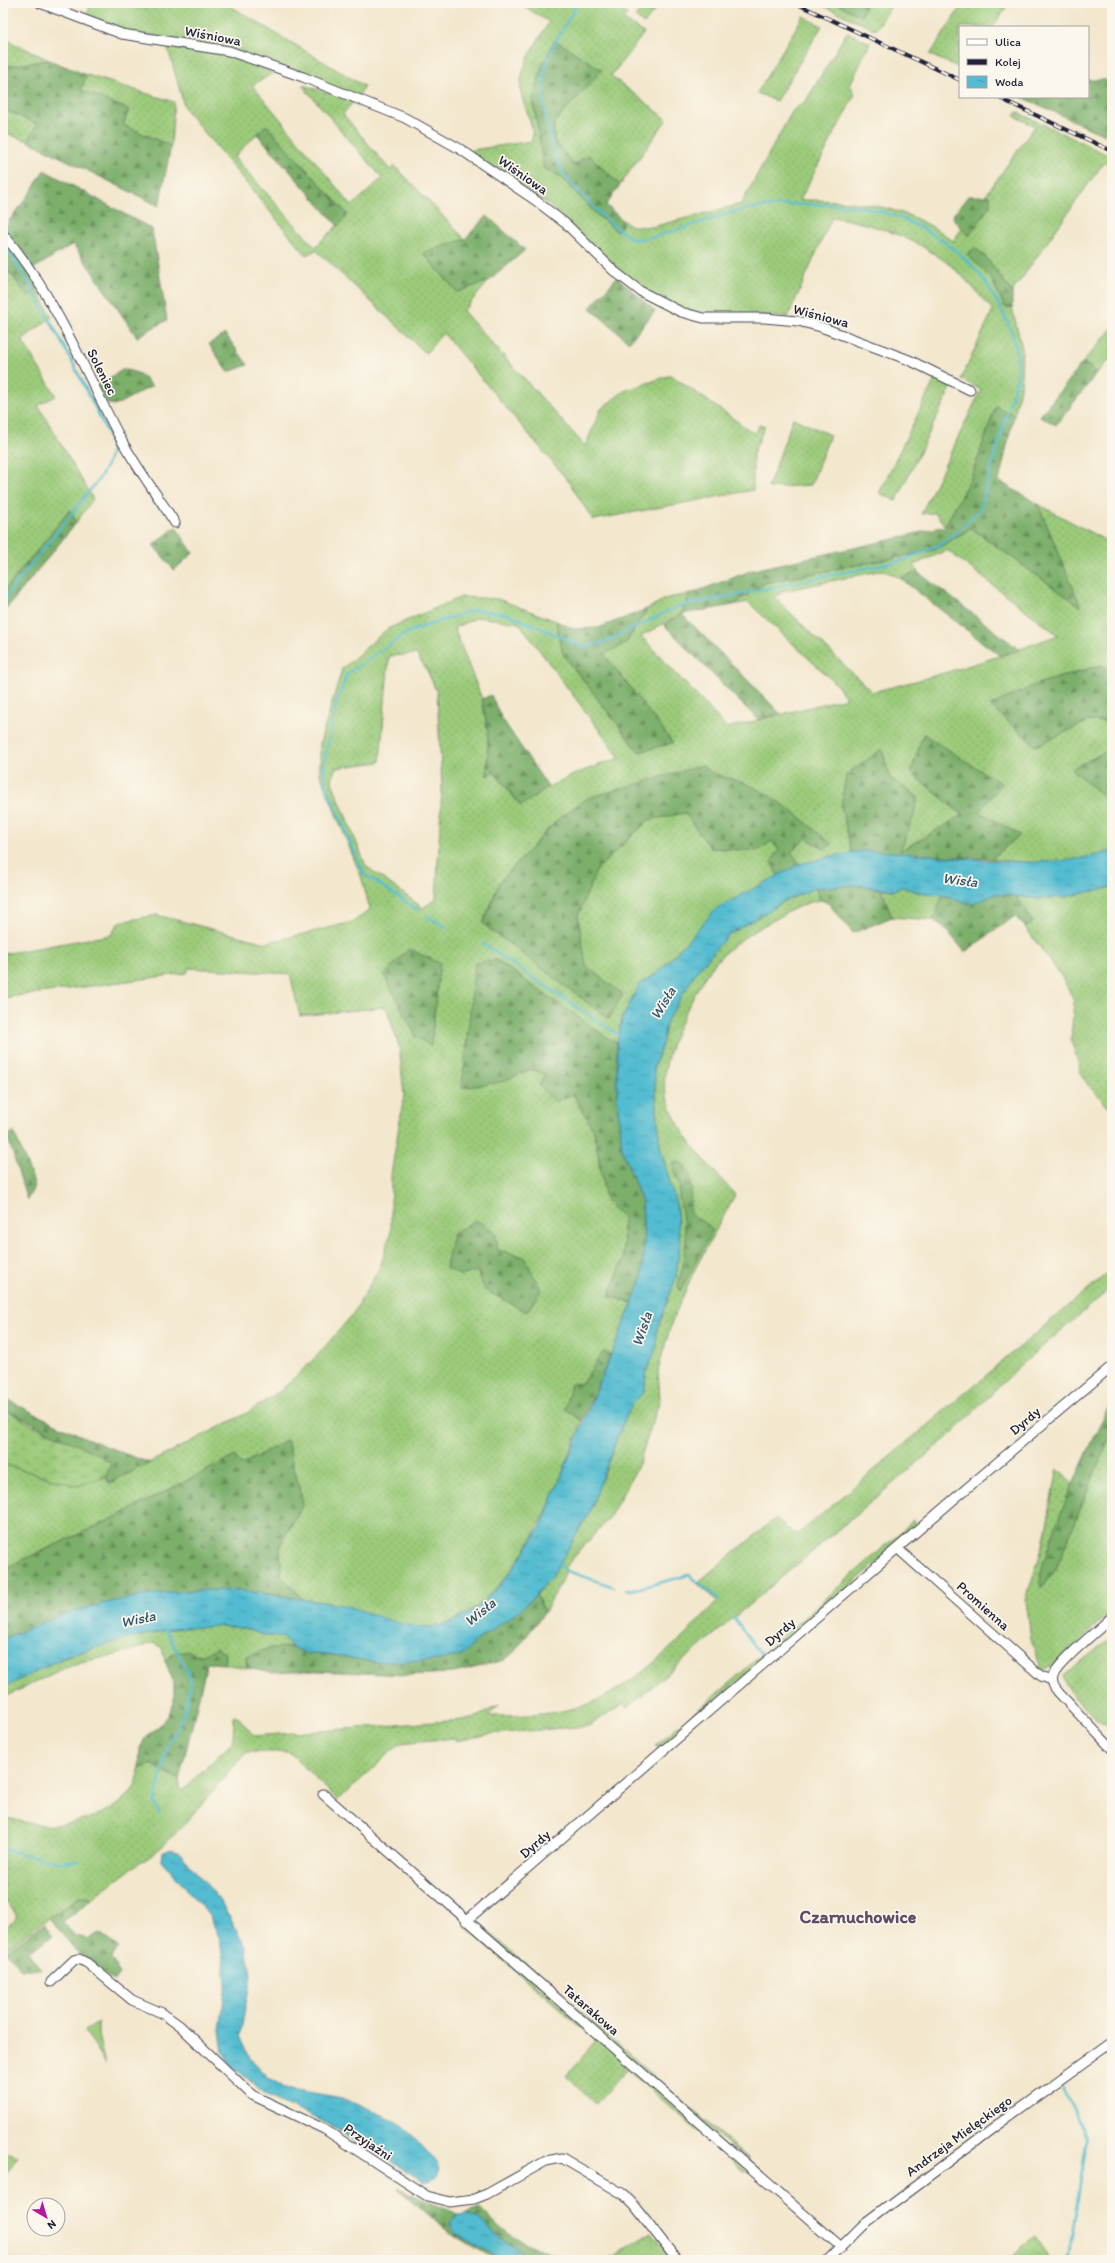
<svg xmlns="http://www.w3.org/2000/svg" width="1115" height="2263" font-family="Itim,sans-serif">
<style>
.grass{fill:url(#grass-dots);stroke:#5e765a;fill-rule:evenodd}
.forest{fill:url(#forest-firs);stroke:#4f6852}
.wetland{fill:url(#wetland-marsh);stroke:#5e765a}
.garden{fill:#9bcb7a;stroke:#5e765a}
.water{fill:url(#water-ripples);stroke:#3a6f86}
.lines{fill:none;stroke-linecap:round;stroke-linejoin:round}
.stream{stroke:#53bcd0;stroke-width:2.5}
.minor-casing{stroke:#414051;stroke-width:11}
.minor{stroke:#fff;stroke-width:9}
.rail-casing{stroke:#22223b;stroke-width:4}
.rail{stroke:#fbf7ec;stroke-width:2.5;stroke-dasharray:8;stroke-linecap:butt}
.labels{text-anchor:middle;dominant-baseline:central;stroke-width:3.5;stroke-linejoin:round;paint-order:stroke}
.street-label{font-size:14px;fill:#22223b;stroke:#fbf7ec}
.water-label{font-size:15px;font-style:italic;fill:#33586f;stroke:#fbf7ec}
.district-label{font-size:18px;font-weight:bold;fill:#5f4e66;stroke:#fbf7ec}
</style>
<defs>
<pattern id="grass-dots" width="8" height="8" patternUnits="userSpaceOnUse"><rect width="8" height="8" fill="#9bcb7a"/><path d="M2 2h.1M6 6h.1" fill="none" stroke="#85ae6a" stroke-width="1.8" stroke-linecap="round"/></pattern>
<pattern id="forest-firs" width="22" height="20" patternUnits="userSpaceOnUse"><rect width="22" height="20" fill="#7caf6a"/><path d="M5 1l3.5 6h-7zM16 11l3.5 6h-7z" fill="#658e58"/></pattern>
<pattern id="wetland-marsh" width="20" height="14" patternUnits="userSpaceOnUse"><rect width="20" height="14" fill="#9bcb7a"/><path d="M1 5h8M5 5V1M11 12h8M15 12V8" fill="none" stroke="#85ae6a"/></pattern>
<pattern id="water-ripples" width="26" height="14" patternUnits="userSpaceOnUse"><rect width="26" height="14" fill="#53bcd0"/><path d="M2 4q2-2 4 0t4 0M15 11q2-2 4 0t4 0" fill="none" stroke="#4498aa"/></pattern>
</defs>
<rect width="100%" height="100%" fill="#fbf7ec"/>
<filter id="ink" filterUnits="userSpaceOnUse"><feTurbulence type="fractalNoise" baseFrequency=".025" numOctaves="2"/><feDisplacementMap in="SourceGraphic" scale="8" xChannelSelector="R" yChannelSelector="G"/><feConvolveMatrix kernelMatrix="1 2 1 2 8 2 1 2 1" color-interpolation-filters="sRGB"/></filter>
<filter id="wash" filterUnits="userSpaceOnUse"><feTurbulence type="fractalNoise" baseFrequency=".012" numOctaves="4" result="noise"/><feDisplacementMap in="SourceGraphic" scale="16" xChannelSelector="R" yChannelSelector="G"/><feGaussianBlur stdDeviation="0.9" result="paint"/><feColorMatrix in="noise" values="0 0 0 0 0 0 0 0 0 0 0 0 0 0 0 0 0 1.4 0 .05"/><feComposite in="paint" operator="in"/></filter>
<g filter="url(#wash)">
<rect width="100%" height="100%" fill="#f3e7cd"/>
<!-- grass -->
<g class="grass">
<path d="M91,3H225L364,86L358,97L232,49L125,31L87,15Z"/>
<path d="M519,3H610L627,14L623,19L644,33L611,76L667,119L620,185L589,155L574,165L554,140V123L601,70L533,98L544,169L560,176L597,215L622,226V220L632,226L652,227L741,204L793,110L806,101L847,32L870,43L850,85L855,94L800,200C858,200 907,205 953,241L1035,126L1014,116L1017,112L1112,157V166L1104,162L1012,292L985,256L968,254L991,278L1005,307H1012L1022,348L1021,384L1014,415L996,406L972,475L945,526L935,513L921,514L981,390L961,379L993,310C979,296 966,278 951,266C917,238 875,224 832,217L788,317L700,314L663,302L627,279L548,204L469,153L472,150L532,141C535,125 524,109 521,93C517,69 538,41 549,22Z"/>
<path d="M817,3H840L861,15L866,3H893L876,30Z"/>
<path d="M963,3H1009L993,27H960V68L930,55Z"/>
<path d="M803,16L822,26L776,101L757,93Z"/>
<path d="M3,38L49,60L3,67Z"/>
<path d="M167,45L226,53L274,73L252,85L352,206L382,178L302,85L354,101L343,114L390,170L395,166L465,239L423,253L457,292L489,281L463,311L585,446L601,409L624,391L671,375L755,434L760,424L765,426L753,454V490L593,520L569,482L443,333L426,353L316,250L306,255L185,109ZM266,125L348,215L315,247L234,157Z"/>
<path d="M87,75L174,102L171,146L123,125L129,110L80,90Z"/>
<path d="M3,109L37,124L28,141L3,132Z"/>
<path d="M9,272L28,296L37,289L52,317L22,340L56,396L38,405L93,499L76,523L70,511L3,592V278Z"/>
<path d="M1112,328V356L1097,373L1083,362Z"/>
<path d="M937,375L953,384L896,501L879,493Z"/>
<path d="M793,418L830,435L811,485L768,488Z"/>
<path d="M1038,504L1112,544V674L1101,665L1037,684L1036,746L1089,721H1112V749L1071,769L1112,802V851L1092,858L1039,864L991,859L1020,835L979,812L923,734L911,773L963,815L900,851L913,818L918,797L890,778L882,750L841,806L852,853L800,864L791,852L807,838L824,849L738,781L710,773L588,798L559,818L539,838L484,918L622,994L586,966L578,916L597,868L649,820L685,813L710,848L772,841L779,850L771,862L778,876L717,908L659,972L639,985L622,1019L617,1042L606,1037L496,960L501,1082L531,1069L545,1074L573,1094L594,1131L606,1201L623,1217L624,1258L609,1296L632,1303L611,1355L603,1352L565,1409L582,1421C557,1487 535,1557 479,1604C465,1615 449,1626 430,1627C406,1628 382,1619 360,1611C346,1606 332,1604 318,1602C314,1601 307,1601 303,1600C295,1596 287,1582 281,1575L280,1545L303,1504L287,1440L241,1465L235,1456L114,1518L3,1569V1464L76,1486L106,1477L109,1483L247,1413L280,1391L316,1357L353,1314L380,1267L391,1232V1175L404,1095L399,1046L386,1007L300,1016L290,974L189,968L187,973L3,998V954L111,935L119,922L157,915L266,943L353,922L370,910L362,879L320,774V743L342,669L387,629L461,597L498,599L556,621L563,654L639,752L672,743L604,654L625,644L647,609L667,598L690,594L681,614L641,636L727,728L846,698L837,685L748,602L733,605L764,583L935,550L971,528L1080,606ZM947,550L1058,635C997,658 935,677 872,692L774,597L784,591L883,570L900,578L918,572L914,565ZM478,617L519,623L620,758C584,770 551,781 521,806L493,771L487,776L488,733L482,699L454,628ZM416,654L428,672L437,693L442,787L436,899L423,908L366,866L332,782L335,768L380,762L389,656ZM498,1250L524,1257L541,1290L527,1312L485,1290L477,1271Z"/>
<path d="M902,886L918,892L943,895L933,920L892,917L881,889L894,890Z"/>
<path d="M1112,887V1111L1088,1085L1082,1076L1071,1040L1074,1001L1062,977L1025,927L1033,922L1016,896L1039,899Z"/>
<path d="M815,888L821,900C804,902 790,911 774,920C718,950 707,967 680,1024C672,1040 662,1070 665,1088C673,1131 708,1163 735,1195L695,1269L672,1321L658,1370L660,1399L638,1466L609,1518L565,1567V1574L545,1612L536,1595L553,1575L590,1511L619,1433L632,1404L644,1392L647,1369L657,1347L656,1334L676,1277L680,1243L676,1204L660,1147L654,1067L663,1041L666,1023L696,972L728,935L783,902Z"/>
<path d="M1112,1269V1287L1020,1366L949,1436L627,1708L624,1704L588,1726L490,1734L457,1741L453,1738L401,1743L338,1800L289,1752H247C224,1775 165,1854 140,1862L93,1898L79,1897L3,1950V1930L16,1919V1914L3,1897V1817C21,1821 39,1827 57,1825C88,1822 139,1805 139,1769L151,1764L179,1780L181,1791L233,1742L234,1716L239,1718L254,1736L461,1720L476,1717L500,1705L488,1716C523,1716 563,1715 596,1701C641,1680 684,1637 717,1601L697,1583L776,1518L788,1530L797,1534L803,1530Z"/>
<path d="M1112,1431V1611L1055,1665L1042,1671L1031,1639L1026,1600L1043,1545L1058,1468L1073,1484L1059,1519L1041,1587L1056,1569Z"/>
<path d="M913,1520L919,1527L659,1749L656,1745L741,1673L902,1531Z"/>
<path d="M219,1626L242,1628L264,1635L281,1637L292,1647L271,1648L246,1656L247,1668L224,1664L226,1659C209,1657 178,1647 165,1661L162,1648L154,1643L116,1655L81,1662L64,1668L3,1698V1688C55,1658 111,1639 170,1629C186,1627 203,1627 219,1626Z"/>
<path d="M1108,1640L1112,1645V1728C1097,1721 1065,1693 1063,1676Z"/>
<path d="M474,1919L750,2160L722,2140L474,1924Z"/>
<path d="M468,1925L745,2166L746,2173L627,2069L595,2104L566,2076L596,2040L465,1927Z"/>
<path d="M98,2023V2035L105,2064L85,2031Z"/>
<path d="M3,2151L18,2156L3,2179Z"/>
<path d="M652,2232L673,2260L610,2258Z"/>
<path d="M1035,2237L1051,2260H1016L1013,2254Z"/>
</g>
<!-- forest -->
<g class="forest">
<path d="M840,3H866L861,16L839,5Z"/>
<path d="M555,40L602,70L554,123V140L574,165L589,155L620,185L606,205L622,220V226L617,231L597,215L560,176L544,169L533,98L543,63Z"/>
<path d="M49,60L87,75L81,90L129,110L123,125L171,146L159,206L28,141L37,124L3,109V67Z"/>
<path d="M1088,80H1112V123L1104,135L1022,97H1088Z"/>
<path d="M266,125L348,215L338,226L257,134Z"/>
<path d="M44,170L152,229L167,320L137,337L73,244L33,269L42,285L28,297L10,272L3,278V234L9,221L31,192Z"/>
<path d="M968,196H990V206L969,236L955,222L953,215Z"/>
<path d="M487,216L525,250L489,281L457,292L423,253L465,239Z"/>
<path d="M975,248L985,256L1012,292V307H1005L991,278L967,254Z"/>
<path d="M617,277L655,311L629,342L590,308Z"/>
<path d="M225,334L248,365L228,372L209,344Z"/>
<path d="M1083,362L1097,373L1056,425L1040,416Z"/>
<path d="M124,369L140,374L152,386L116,405L108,404L96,386Z"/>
<path d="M996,406L1014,415L999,481L1038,504L1081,607L971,528L935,550L764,583L733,605L682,614L780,713L758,720L664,625L681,614L690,594L753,570L894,539L945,526L972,475Z"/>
<path d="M70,510L76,523L3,613V592Z"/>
<path d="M176,527L193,553L174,570L153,545Z"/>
<path d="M918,572L1020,650L1000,656L900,578Z"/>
<path d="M647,609L625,644L604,654L673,743L639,752L563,654L556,621L574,629L598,628Z"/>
<path d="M1102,665L1112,674V721H1089L1036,746L990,706L1037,684Z"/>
<path d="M491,695L501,717L548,787L521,806L494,771L487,776L488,733L482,699Z"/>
<path d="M923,734L1002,784L979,812L1020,835L991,859L861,851L852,853L841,806L846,775L882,749L890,778L918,797L913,818L900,851L963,815L911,773Z"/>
<path d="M1112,749V802L1111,803L1071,769Z"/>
<path d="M703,765C712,777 724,776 738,781C775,793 802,820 832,844L824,849L807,838L791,852L800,864L778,876L771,862L779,850L772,841L757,851L710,848L685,813L649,820L597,869L578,916L586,966L623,994L609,1019L483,924L499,883L559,818L588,798Z"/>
<path d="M855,885L881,889L892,917L853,933L828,903L821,900L815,888Z"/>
<path d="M995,894L1016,896L1033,922L1025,927L1015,916L965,952L944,927L933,920L943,895L972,904Z"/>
<path d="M409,949L440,963L431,1046L416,1037L384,975Z"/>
<path d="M496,960L606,1037L617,1042V1098L622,1148L642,1202L644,1242L642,1279L632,1303L609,1296L624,1258L623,1217L606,1201L594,1131L573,1094L555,1102L539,1086L545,1074L531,1069L501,1082L462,1088L475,963Z"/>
<path d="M14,1132L35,1185L27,1200L7,1135Z"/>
<path d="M678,1162C698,1170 689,1197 690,1214C697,1221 707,1221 713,1230L680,1291L678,1285L683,1266L686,1238L679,1195L680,1186L673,1170L674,1163Z"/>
<path d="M476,1220L495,1232L498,1250L524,1257L541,1290L527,1312L485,1290L477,1271L461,1276L446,1268L453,1233Z"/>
<path d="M603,1352L611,1355L582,1421L565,1409L571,1384L582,1383Z"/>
<path d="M3,1397C51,1423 99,1445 150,1463L109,1483L106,1476L111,1463L3,1408Z"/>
<path d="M1112,1399V1431L1056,1569L1041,1588C1032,1565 1099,1428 1112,1399Z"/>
<path d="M287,1440L303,1504L280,1545L281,1575L303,1599L242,1591L195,1590L113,1602L57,1617L3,1639V1569L114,1518L235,1456L241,1465Z"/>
<path d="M536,1595L545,1612L515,1651L505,1660L454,1673L406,1675L315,1671L272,1673L247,1668L246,1656L271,1648L292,1647L308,1654L335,1655L373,1662L466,1652L477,1640L515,1614Z"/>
<path d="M216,1648L225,1653L224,1664L207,1663L179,1780L151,1764L139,1769L140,1748L145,1737L157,1728L168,1716L174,1703V1683L165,1661L175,1652H190L201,1656Z"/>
<path d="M79,1897L93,1898L63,1922L74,1935L88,1939L100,1933L119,1948L111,1958L120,1974L114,1981L77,1952L49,1918Z"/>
<path d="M44,1924L53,1936L28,1952L41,1970L21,1969L5,1951Z"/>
<path d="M398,2188L457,2214L451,2221V2227L457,2234L503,2260H496L446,2230Z"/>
<path d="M480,2208C504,2235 534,2249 568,2260H537L500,2239L479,2219L467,2213Z"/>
</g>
<!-- wetland -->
<path class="wetland" d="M3,1408L32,1425L94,1452L111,1463L106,1476L77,1486L3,1464Z"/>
<!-- garden -->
<path class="garden" d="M646,3H660L644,24L635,17Z"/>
<!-- water -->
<g class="water">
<path d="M861,851C943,851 1033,876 1112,851V887L1066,897L1039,899L995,894L972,904L943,895L918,892L902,887L894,890L855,885L815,888L783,902L728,935L696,972L666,1023L663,1041L654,1067L660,1147L676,1204L680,1243L676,1277L656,1334L657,1347L647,1369L644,1392L632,1404L619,1433L590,1511L553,1575L536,1595L515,1614L477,1640L466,1652L458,1656L439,1660L373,1662L335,1655L308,1654L292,1647L281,1637L264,1635L242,1628L219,1626L172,1629L110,1643L65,1657L3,1688V1639C21,1632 38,1624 56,1617C112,1598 182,1587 241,1591C259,1592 277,1596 295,1598C313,1601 332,1602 349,1607C381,1615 415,1636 449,1623C491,1607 518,1563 541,1526L642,1279L644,1242L642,1202L622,1148L617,1098V1042L622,1019L639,985L659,972L717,908L800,864L833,856Z"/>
<path d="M171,1849L179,1852L220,1900L246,1947L251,1976L240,2036L250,2058L269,2078L285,2088L342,2098L403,2125L439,2165C439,2175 434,2179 425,2182L332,2126L269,2097L230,2064L223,2052L220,2030L226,1982L220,1939L209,1915L161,1860L162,1853Z"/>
<path d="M467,2213L479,2219L500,2239L537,2260H503L457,2234L451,2227V2221L457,2214Z"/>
</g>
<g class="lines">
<!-- stream -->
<g class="stream">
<path d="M578,3C568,21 555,40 548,59C537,88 548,145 562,171C568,182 580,192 588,201C596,210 623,236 634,239C650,242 716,216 737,211C770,203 842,202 875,210C914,219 964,249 986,283C1003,310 1021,342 1017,375C1016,385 1012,396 1009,406"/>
<path d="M3,243C43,303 75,365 106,430C115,450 110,462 99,479L3,600"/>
<path d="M418,910L364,874L326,785L324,763L335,707L347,674L408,632L474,610L508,614L584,647L605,642L677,607L905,560L939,545L961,529L980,509L1007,413"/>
<path d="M427,916L446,927"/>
<path d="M483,944L620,1036"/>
<path d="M558,1564L567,1571L614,1587"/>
<path d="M626,1590H632L689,1575L720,1600"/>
<path d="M734,1618L764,1658"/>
<path d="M159,1814L155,1802L167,1747L184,1713L191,1682L186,1668L165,1628"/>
<path d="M3,1849L58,1862L79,1861"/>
<path d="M1061,2083L1087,2139L1068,2260"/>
</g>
</g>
</g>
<g filter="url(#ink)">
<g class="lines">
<defs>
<g id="minor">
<path d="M40,3L122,34L229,51L303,77L405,118L460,149L535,200L566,224L614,271L640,291L681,312L703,318H764L798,321L821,327L909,360L970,390"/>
<path d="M3,234C53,292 83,367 118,434C134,464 156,493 175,523"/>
<path d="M898,1549L1041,1676L1052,1680"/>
<path d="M1112,1617C1101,1628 1055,1664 1053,1677C1051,1684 1055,1688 1059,1693L1112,1749"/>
<path d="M323,1794L840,2246"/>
<path d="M466,1921L953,1500L1112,1366"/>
<path d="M51,1982L74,1960L79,1959L87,1963L132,2000L162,2013L180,2026L252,2095L324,2129L427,2196L450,2202L474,2199L487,2194L546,2161L562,2158L623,2194L635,2206L677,2260"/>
<path d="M828,2260L862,2226L993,2128L1112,2042"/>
</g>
</defs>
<!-- minor casing -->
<use href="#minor" class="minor-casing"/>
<!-- minor -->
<use href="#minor" class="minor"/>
<defs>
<g id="rail">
<path d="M795,3L960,80"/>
<path d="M997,97L1112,151"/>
</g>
</defs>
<!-- rail casing -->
<use href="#rail" class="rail-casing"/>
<!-- rail -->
<use href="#rail" class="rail"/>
</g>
</g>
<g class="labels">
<!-- street labels -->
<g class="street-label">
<text transform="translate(213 36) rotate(11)">Wiśniowa</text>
<text transform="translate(523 175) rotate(35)">Wiśniowa</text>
<text transform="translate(821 316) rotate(15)">Wiśniowa</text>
<text transform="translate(102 372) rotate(63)">Soleniec</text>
<text transform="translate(1025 1421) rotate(-40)">Dyrdy</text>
<text transform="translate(983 1606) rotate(42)">Promienna</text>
<text transform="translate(780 1632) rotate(-41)">Dyrdy</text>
<text transform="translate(535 1844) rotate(-41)">Dyrdy</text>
<text transform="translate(591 2010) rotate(41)">Tatarakowa</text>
<text transform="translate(959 2136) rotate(-36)">Andrzeja Mielęckiego</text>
<text transform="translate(368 2142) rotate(34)">Przyjaźni</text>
</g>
<!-- water labels -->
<g class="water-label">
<text transform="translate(960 880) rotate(7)">Wisła</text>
<text transform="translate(663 1003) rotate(-59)">Wisła</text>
<text transform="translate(642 1329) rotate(-71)">Wisła</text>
<text transform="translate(480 1612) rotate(-39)">Wisła</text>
<text transform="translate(138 1619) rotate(-12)">Wisła</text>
</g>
<!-- district labels -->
<g class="district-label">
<text x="858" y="1917">Czarnuchowice</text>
</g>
</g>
<!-- margin -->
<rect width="1115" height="2263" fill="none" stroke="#fbf7ec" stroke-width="16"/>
<!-- legend -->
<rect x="959" y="26" width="130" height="72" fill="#fbf7ec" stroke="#a4a2a5"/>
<rect x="967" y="39" width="20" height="6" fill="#ffffff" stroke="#a4a2a5"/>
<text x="995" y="46" font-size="12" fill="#22223b">Ulica</text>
<rect x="967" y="59" width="20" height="6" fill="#22223b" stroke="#a4a2a5"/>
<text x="995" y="66" font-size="12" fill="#22223b">Kolej</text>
<rect x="967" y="76" width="20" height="12" fill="url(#water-ripples)" stroke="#a4a2a5"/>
<text x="995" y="86" font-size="12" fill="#22223b">Woda</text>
<!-- north arrow -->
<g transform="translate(46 2217) rotate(142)"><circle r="19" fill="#fbf7ec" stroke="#a4a2a5"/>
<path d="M0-3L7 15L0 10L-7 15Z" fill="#b5179e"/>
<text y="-6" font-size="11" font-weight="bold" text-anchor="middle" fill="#22223b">N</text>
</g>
</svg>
